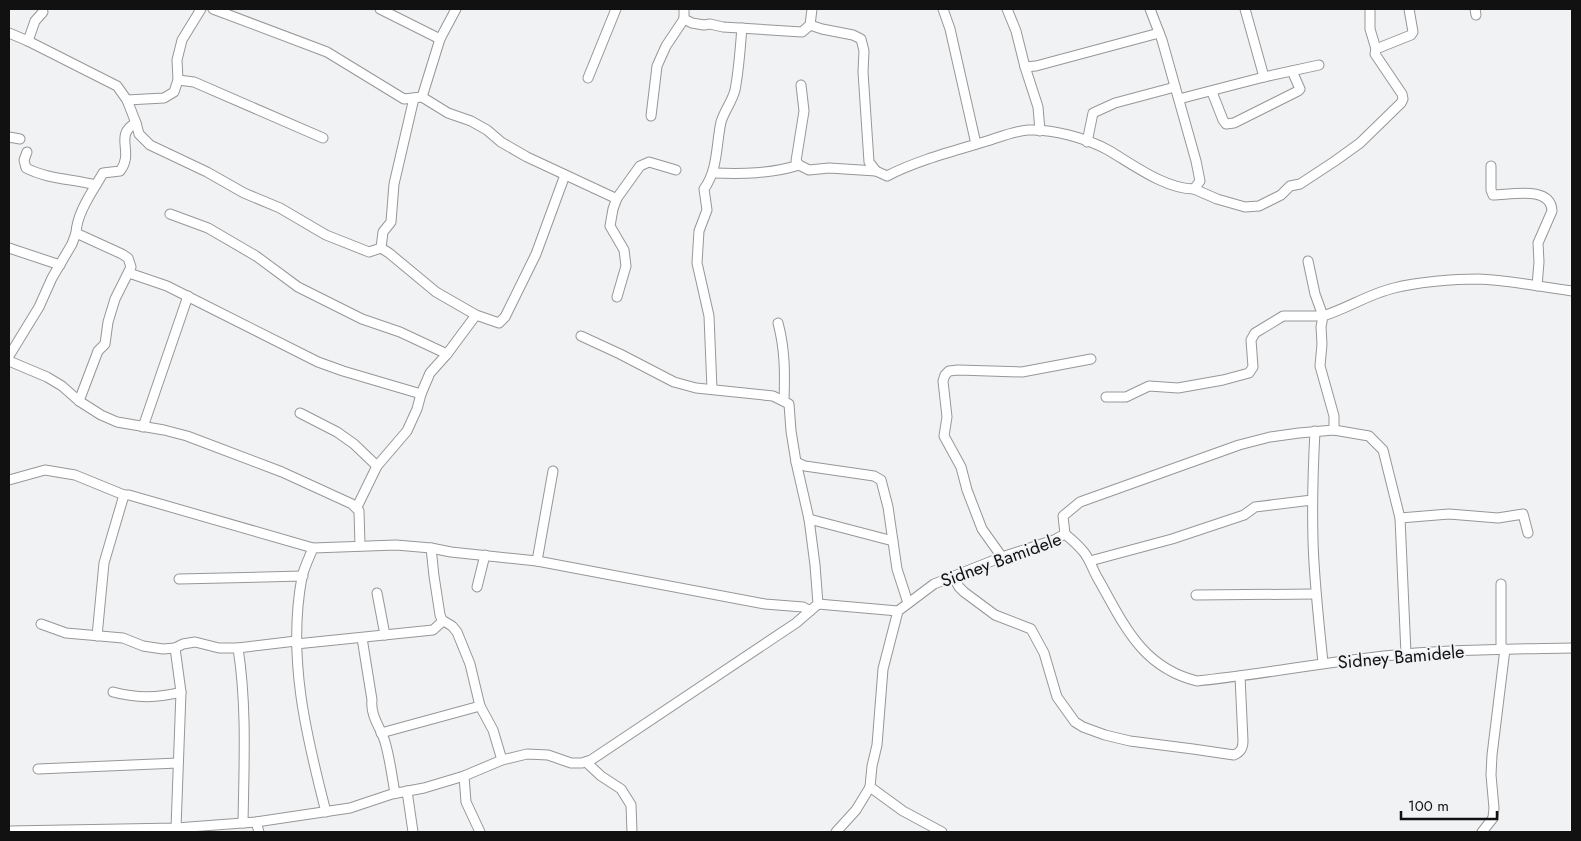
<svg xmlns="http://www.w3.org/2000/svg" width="1581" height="841" font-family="Jost,sans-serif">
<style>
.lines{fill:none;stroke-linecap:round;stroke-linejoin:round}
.minor-casing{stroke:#979799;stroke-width:11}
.minor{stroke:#fff;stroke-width:9}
.labels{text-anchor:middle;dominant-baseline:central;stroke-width:4;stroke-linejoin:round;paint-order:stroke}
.street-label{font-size:18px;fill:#111112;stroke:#f1f2f4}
</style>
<rect width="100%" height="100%" fill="#f1f2f4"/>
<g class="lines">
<defs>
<g id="minor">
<path d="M213,9L327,52L404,99L422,97L448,113L471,121L487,130L501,142L527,157L615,198H617L640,166L649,162L676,170"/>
<path d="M380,9L440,39"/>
<path d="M684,9V19L692,23L704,25L710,24L723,27L802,32L810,25L812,9"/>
<path d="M943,9L950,29L976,144"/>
<path d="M1007,9L1016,31L1025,67"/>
<path d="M1245,9L1264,77"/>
<path d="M1475,9L1476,15"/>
<path d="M810,25L822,29L853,35L861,39L864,51L863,72L869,162L876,171L887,176C918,160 954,151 987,141C1000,137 1014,131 1028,130C1053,129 1086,138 1108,150C1132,164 1165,189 1194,189L1200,181L1196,161L1162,40L1150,9"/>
<path d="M9,33L28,41L117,86L127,100L136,123L139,134L150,145L207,172L244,193L280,208L326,235L369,252L381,248L389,253L436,292L476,315L499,323L505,317L536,254L565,175"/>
<path d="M28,41L35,21L43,12"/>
<path d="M1376,49L1411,35L1413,32L1409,9"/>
<path d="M588,78L616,9"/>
<path d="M178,80L194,82L323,138"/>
<path d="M801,85L804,111L796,161L799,165L809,170L829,168L876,171"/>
<path d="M1212,92L1223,120L1226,124L1234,123L1298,91L1300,89L1292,71"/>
<path d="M422,97L440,39L456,9"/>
<path d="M1179,99L1264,77L1319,65"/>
<path d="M127,100L164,98L174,92L178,80L177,60L182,40L201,9"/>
<path d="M651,116L657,66L666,46L684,19"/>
<path d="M1040,131L1038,107L1025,67L1036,66L1159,33"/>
<path d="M9,137L20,139"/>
<path d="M1087,142L1093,113L1115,103L1175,87"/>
<path d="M27,152L24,160L26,168C47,179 73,179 96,185"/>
<path d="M1491,166V190L1493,195C1510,195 1551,185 1552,211L1538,243L1539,262L1537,286"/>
<path d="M713,173C742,174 771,174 799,165"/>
<path d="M1194,189L1217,199L1245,207L1259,206L1281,195L1290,186L1300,184L1335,161L1360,143L1401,103L1403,99L1402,94L1375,54L1376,49L1370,29V9"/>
<path d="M170,214L208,228L256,256L298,287L362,319L400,332L447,354"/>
<path d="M9,248L60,265"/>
<path d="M381,248L383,232L391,222L394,184L414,98"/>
<path d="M129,273L167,286L318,362L343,371L421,394"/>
<path d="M617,297L626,266L624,250L610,226L613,209L617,198"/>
<path d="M778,323C785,349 785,373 784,400"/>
<path d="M9,356L39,307L52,278L72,244L76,233"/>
<path d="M9,361L47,377L62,386L79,401L101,415L117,422L164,430L187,436L282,472L352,504L359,511L360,546"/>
<path d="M712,389L709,316L697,263L699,231L707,210L704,189C718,170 716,145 721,122C724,111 732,102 735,90C739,70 740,49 742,28"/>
<path d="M1106,397H1126L1149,386L1178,388L1223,380L1249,373L1253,367L1251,340L1255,333L1283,316H1323L1315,294L1308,261"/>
<path d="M79,401L98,351L105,344L108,322L115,299L131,267L128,258L122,254L76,233C77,212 93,191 103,173L120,171C135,152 113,135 136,123"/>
<path d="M300,413L337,432L354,444L377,466"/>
<path d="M143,427L188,296"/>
<path d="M1334,430V416L1320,366L1322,344L1321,327L1323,316C1348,308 1369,294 1394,288C1417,282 1454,279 1478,279C1509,280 1541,287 1572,291"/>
<path d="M1315,431C1313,468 1312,504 1313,540C1314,581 1319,622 1323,663"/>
<path d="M796,462L805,466L874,476L881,480L888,507L897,569L908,603"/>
<path d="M9,480L45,470L75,475L124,495"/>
<path d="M357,507L377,466L407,431L417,409L421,394L430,373L447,354L476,315"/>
<path d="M1400,518L1449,514L1498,518L1523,514L1528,533"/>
<path d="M809,519L893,541"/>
<path d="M1065,534L1063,516L1080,502L1239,445L1270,437L1299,433L1334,430L1369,436L1383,450L1400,518L1406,654"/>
<path d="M431,548L434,576L440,615L442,620L452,626L457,632L470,664L480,706L493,730L502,760"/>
<path d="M1002,557L982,529L967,490L961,467L944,436L947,417L943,381L945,375L949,371L958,370L1022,372L1091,359"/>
<path d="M537,561L553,471"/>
<path d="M1090,561L1172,539L1244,515L1255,507L1312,500"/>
<path d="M953,576L959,587L964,592L995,615L1031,629L1044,653L1057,697L1075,722L1083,727L1105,735L1130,741L1193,749L1234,755C1241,752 1243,748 1243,741L1240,676"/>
<path d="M179,579L303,576"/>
<path d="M1501,584V649"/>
<path d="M477,587L485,555"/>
<path d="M377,593L385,635"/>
<path d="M1196,595L1316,594"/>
<path d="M818,604L898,611"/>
<path d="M41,624L66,633L123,638L143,646L163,649L175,648L183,644L195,642L219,648H238L296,641"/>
<path d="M97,636L104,563L124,495H129L313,548"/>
<path d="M362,638L372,700C370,716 381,728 385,742C390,759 392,777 395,793"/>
<path d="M296,644L433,630L443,621"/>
<path d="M175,648L181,692L176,828"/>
<path d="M238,648C247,706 244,764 243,823"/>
<path d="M113,692C135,698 159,698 181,692"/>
<path d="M381,733L480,706"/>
<path d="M586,762L601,776L621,789L631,805L632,832"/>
<path d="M38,769L178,763"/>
<path d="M464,776L466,802L480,832"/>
<path d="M407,791L413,832"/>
<path d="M326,812C306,735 287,657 302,577C304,568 309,558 313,548L396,545L431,548L451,552L537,561L765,604L803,607L810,611"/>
<path d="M256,822L259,832"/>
<path d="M9,831L176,828L256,822L350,808L392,794L424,788L464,776L502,760L527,754L548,755L571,763H582L591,760L796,623L818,604L815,565L809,519L796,462L791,431L789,404L773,396L696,388L674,382L620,354L581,336"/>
<path d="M836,832L856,810L870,787"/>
<path d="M942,832L903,811L870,787L872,766L877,745L883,669L898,611L934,584L1002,557L1054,540L1065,534C1071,539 1077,544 1082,550C1089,557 1092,568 1097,577C1123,622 1140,667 1197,681C1266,674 1335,660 1405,654C1460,649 1517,649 1572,648"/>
<path d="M1482,832L1493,818L1494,808L1491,775L1492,755L1505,649"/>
</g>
</defs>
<!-- minor casing -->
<use href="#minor" class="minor-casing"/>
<!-- minor -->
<use href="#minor" class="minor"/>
</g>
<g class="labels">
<!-- street labels -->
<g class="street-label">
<text transform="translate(1001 560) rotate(-20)">Sidney Bamidele</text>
<text transform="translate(1401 657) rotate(-5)">Sidney Bamidele</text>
</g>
</g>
<!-- border -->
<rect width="1581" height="841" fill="none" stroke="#111112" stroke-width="20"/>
<!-- scale -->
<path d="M1401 811v8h96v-8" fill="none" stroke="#111112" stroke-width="2.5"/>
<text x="1408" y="811" font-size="15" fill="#111112" stroke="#f1f2f4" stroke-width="4" paint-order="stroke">100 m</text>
</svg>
